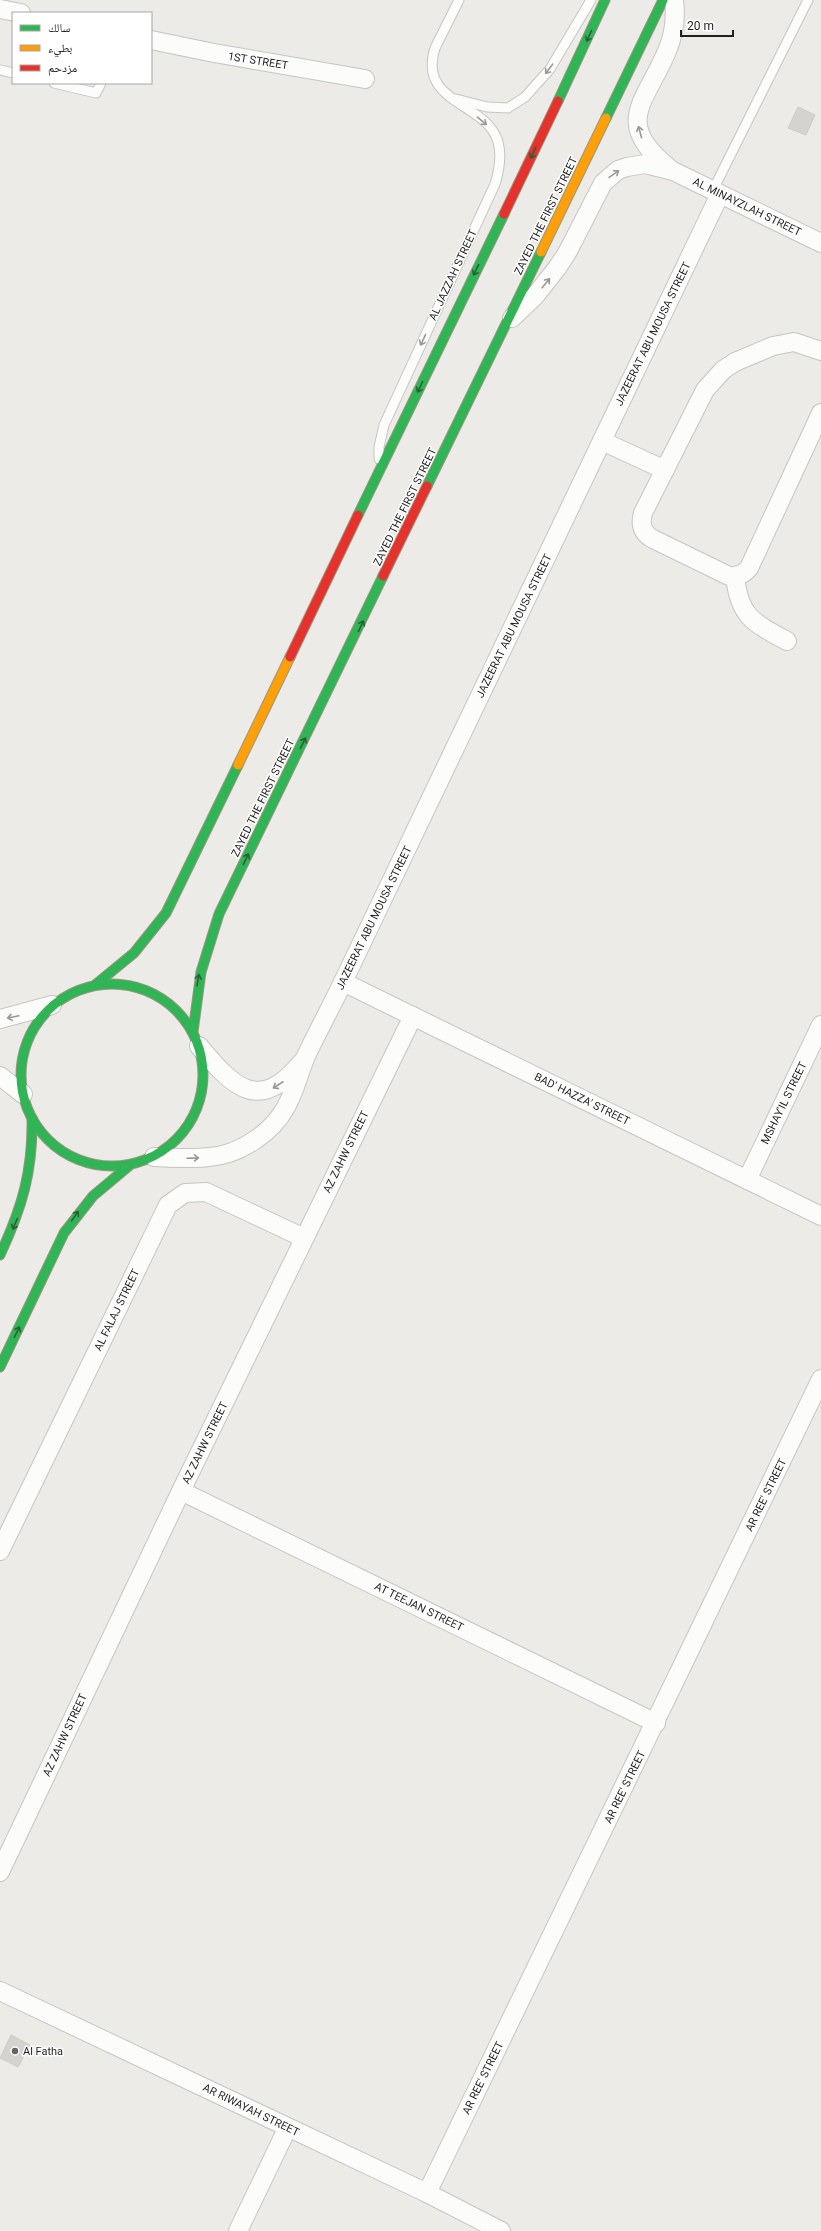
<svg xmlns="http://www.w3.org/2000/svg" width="821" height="2231" font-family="Roboto,'Noto Naskh Arabic',sans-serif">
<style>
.building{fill:#d5d3d0;stroke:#d0ccc8}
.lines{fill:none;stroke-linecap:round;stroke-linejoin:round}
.lane-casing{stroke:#c6c5c3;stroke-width:11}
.street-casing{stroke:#c6c5c3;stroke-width:20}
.fast-casing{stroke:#96977e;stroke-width:11}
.slow-casing{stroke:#96977e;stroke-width:11}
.jam-casing{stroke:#96977e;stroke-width:11}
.lane{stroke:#fcfcfb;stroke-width:9}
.street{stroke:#fcfcfb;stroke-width:18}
.fast{stroke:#30b455;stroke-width:9}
.slow{stroke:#ff9f0a;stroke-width:9}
.jam{stroke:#e5322d;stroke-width:9}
.oneway{stroke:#276237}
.oneway2{stroke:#999998}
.poi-dot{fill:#676665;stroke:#fff;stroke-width:1.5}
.labels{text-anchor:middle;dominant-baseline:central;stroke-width:3;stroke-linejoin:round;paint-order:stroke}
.street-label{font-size:11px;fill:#1f1f1f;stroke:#fff}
.poi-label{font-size:11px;fill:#1f1f1f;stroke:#fff;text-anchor:start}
</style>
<rect width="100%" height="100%" fill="#edebe7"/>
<!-- building -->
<g class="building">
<path d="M798,107L815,115L806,135L788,128Z"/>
<path d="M11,2035L30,2045L18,2067L0,2058Z"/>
</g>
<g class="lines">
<defs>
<g id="lane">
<path d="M0,70L13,73"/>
<path d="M54,83L96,93L101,83"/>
<path d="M456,99L487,107L508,108L525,97L550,69L591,0"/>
<path d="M713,190L808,0"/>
<path d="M379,459V447L384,425L495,184C499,171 502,156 498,142C487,102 417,104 435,48L459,0"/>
</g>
<g id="street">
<path d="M0,9L21,13"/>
<path d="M151,40L214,53L365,79"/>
<path d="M669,168C612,122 646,102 667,51C674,35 676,17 674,0"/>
<path d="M512,318L535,296L557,268L567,253L603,183L618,170L627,167L645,164L673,171L821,243"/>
<path d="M821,351L794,342L773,346L735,362L723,370L705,390L643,513C640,524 642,533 653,539L729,576C738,577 744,574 749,568L821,413"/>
<path d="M602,441L665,470"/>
<path d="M735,576C739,617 754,623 787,641"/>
<path d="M343,982L821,1216"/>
<path d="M0,1019L52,1005"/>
<path d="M199,1046C233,1087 259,1114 301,1063"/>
<path d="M0,1076L23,1094"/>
<path d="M154,1157C173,1158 191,1159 209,1157C239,1155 272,1133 286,1107C295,1091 299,1073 306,1056C318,1031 331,1007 343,982L720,194"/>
<path d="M747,1180L821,1025"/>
<path d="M181,1491L656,1723"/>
<path d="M0,1551L168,1205L185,1193L206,1192L304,1238"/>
<path d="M0,1872L181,1491L413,1016"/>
<path d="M0,1991L427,2193L501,2231"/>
<path d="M427,2193L821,1379"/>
<path d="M238,2231L287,2129"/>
</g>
<g id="fast">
<path d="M558,101L605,0"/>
<path d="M606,118L663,0"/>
<path d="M427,486L541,252"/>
<path d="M358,515L504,214"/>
<circle cx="112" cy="1075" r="91"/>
<path d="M95,985L134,953L166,913L238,765"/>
<path d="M193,1032L201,972L219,914L383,576"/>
<path d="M0,1255C22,1208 33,1171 32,1118"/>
<path d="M0,1367L64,1233L93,1196L130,1165"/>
</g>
<g id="slow">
<path d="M541,252L606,118"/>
<path d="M238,765L290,657"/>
</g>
<g id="jam">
<path d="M504,214L558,101"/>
<path d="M383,576L427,486"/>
<path d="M290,657L358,515"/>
</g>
</defs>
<!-- lane casing -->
<use href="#lane" class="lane-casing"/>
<!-- street casing -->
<use href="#street" class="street-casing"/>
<!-- fast casing -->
<use href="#fast" class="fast-casing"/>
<!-- slow casing -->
<use href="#slow" class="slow-casing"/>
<!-- jam casing -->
<use href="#jam" class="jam-casing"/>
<!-- lane -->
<use href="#lane" class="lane"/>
<!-- street -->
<use href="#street" class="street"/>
<!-- fast -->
<use href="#fast" class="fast"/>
<!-- slow -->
<use href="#slow" class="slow"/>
<!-- jam -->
<use href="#jam" class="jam"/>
</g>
<!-- one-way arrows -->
<defs><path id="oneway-shaft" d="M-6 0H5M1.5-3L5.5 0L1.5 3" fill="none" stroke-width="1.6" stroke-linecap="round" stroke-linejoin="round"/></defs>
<g class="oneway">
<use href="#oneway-shaft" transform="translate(589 36) rotate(114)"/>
<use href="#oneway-shaft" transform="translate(533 153) rotate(116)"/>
<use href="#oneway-shaft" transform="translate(476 270) rotate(116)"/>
<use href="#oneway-shaft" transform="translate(420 387) rotate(116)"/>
<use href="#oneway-shaft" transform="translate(361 626) rotate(-64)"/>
<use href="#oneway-shaft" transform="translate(303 743) rotate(-64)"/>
<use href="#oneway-shaft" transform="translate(246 859) rotate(-64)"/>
<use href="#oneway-shaft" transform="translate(198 980) rotate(-80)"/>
<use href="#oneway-shaft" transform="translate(75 1216) rotate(-55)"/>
<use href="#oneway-shaft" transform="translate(15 1224) rotate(113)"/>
<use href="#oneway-shaft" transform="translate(17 1332) rotate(-64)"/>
</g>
<g class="oneway2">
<use href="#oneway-shaft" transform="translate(549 69) rotate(127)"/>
<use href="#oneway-shaft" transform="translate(482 121) rotate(40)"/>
<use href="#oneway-shaft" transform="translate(640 132) rotate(-105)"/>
<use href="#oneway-shaft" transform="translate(614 174) rotate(-35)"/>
<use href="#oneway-shaft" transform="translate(546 283) rotate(-51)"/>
<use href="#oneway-shaft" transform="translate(423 340) rotate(115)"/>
<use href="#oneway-shaft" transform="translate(13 1017) rotate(168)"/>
<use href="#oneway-shaft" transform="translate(278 1085) rotate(147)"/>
<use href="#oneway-shaft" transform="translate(193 1158) rotate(-2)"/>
</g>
<!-- markers -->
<circle class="poi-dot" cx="15" cy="2051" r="4"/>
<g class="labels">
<!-- street labels -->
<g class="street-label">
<text transform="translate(258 61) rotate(9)">1ST STREET</text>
<text transform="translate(747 207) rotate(26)">AL MINAYZLAH STREET</text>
<text transform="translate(546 216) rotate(-64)">ZAYED THE FIRST STREET</text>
<text transform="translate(453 275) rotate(-65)">AL JAZZAH STREET</text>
<text transform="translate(653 334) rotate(-64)">JAZEERAT ABU MOUSA STREET</text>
<text transform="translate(405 507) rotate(-64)">ZAYED THE FIRST STREET</text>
<text transform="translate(514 626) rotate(-64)">JAZEERAT ABU MOUSA STREET</text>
<text transform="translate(263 798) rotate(-64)">ZAYED THE FIRST STREET</text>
<text transform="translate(374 918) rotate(-64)">JAZEERAT ABU MOUSA STREET</text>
<text transform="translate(582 1099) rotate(26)">BAD' HAZZA' STREET</text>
<text transform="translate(784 1103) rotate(-64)">MSHAY'IL STREET</text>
<text transform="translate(346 1152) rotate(-64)">AZ ZAHW STREET</text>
<text transform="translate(117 1310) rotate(-64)">AL FALAJ STREET</text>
<text transform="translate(205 1443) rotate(-64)">AZ ZAHW STREET</text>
<text transform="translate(766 1495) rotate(-64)">AR REE' STREET</text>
<text transform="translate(419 1607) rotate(26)">AT TEEJAN STREET</text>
<text transform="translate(65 1735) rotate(-65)">AZ ZAHW STREET</text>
<text transform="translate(625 1787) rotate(-64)">AR REE' STREET</text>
<text transform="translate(483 2078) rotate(-64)">AR REE' STREET</text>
<text transform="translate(251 2110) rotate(26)">AR RIWAYAH STREET</text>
</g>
<!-- poi labels -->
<g class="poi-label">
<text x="23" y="2051">Al Fatha</text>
</g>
</g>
<!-- legend -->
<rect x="12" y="12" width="140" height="72" fill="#ffffff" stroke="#a5a5a5"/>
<rect x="20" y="25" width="20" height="6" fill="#30b455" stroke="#a5a5a5"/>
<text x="48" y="32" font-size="12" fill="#1f1f1f">سالك</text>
<rect x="20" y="45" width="20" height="6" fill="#ff9f0a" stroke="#a5a5a5"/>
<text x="48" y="52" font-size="12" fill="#1f1f1f">بطيء</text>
<rect x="20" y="65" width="20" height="6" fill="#e5322d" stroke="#a5a5a5"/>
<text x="48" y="72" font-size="12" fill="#1f1f1f">مزدحم</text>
<!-- scale -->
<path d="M681 30v6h52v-6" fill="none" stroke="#1f1f1f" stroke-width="2"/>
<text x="687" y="30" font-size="12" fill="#1f1f1f" stroke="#ffffff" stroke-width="3" paint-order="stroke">20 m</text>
</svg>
